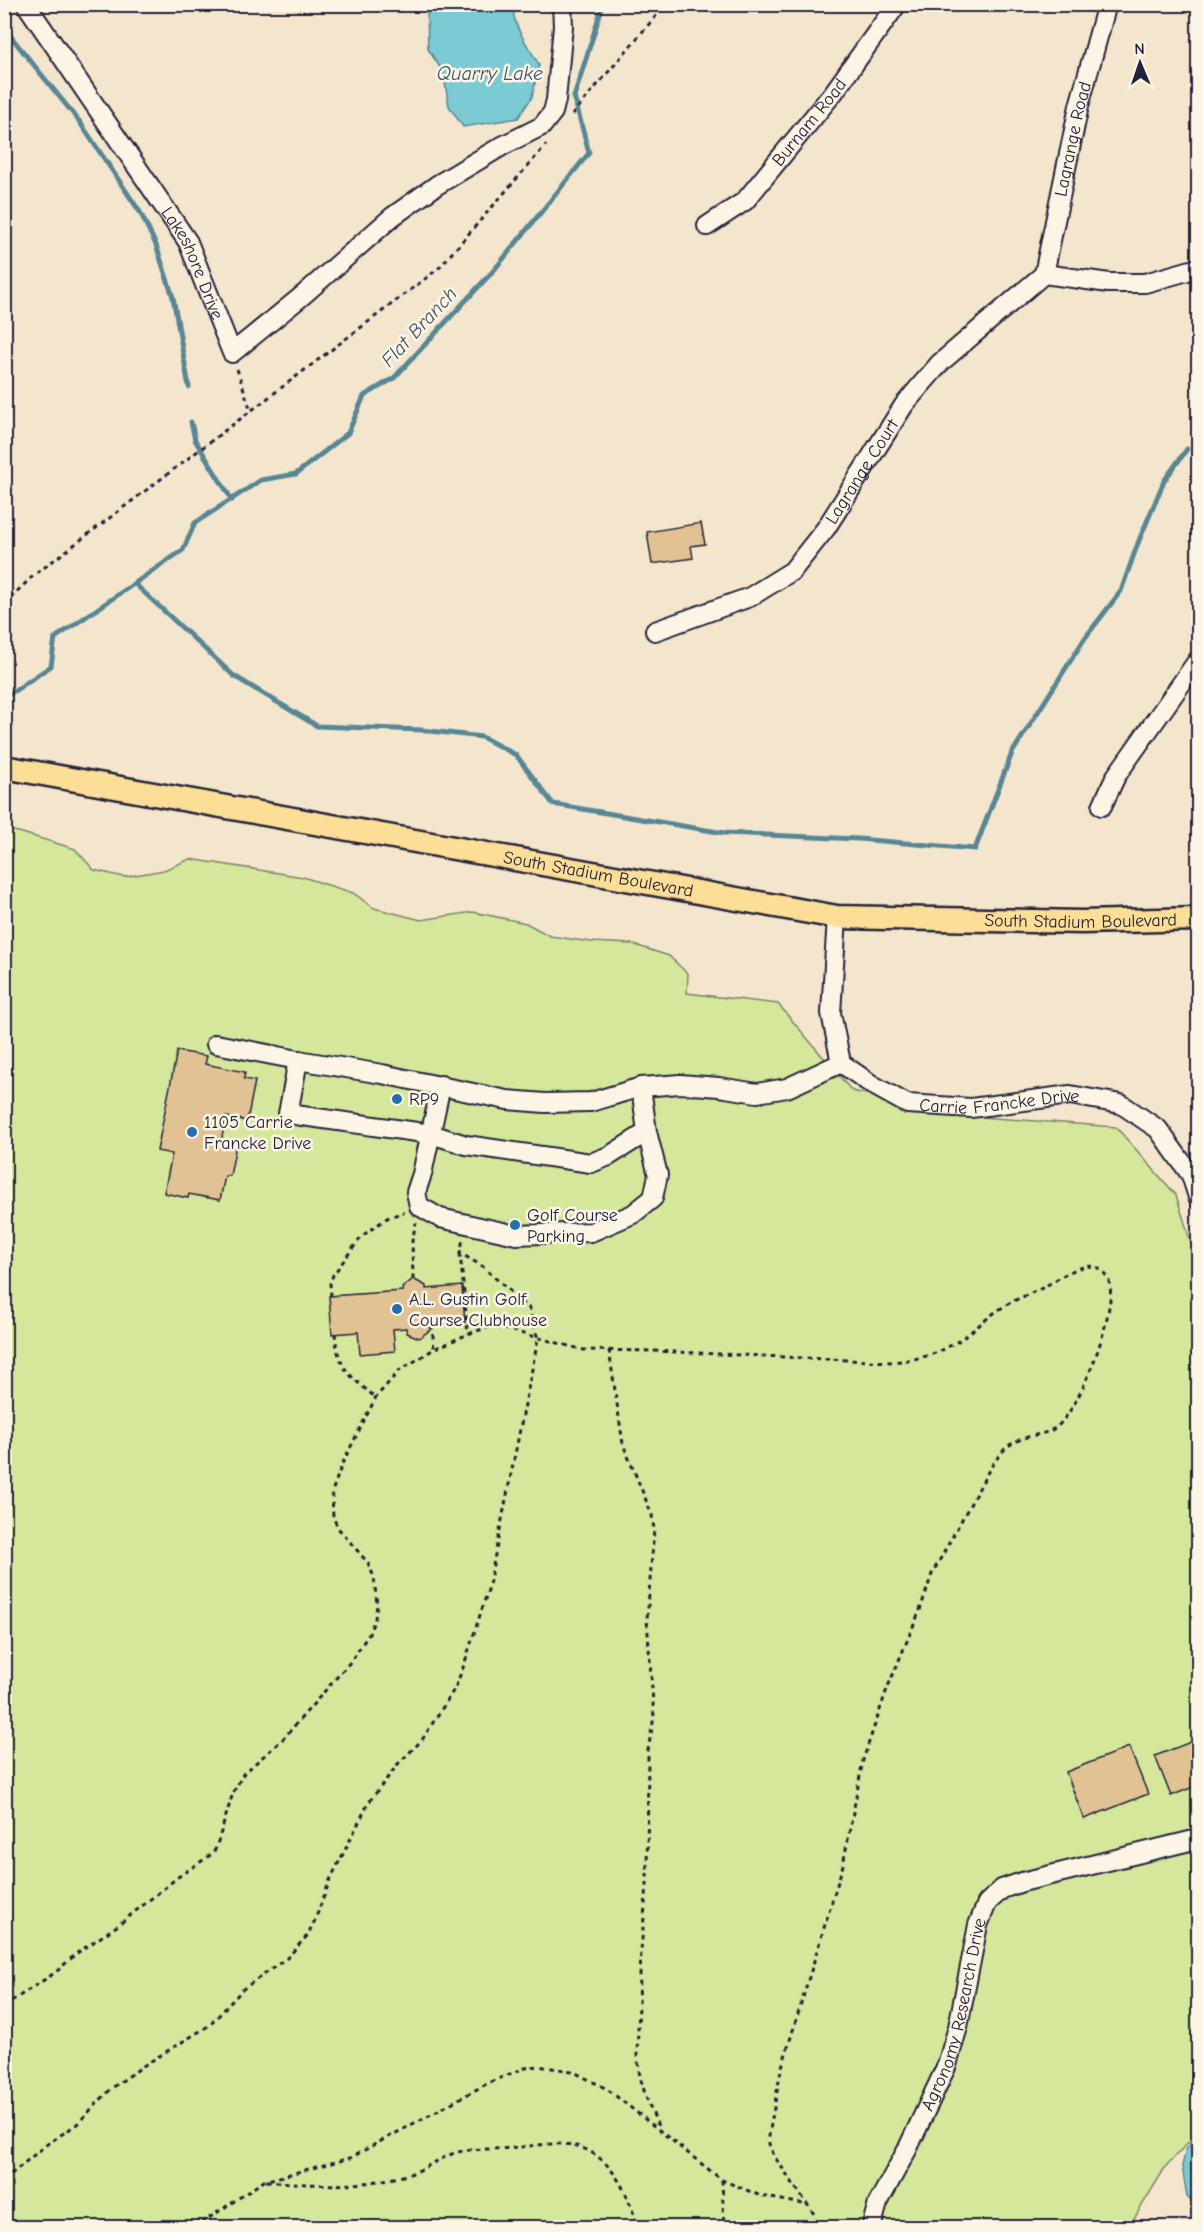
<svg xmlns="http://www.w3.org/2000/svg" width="1203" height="2232" font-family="'Comic Neue',sans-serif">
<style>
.green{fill:#d4e79b;stroke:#7b846b;stroke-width:1.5}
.water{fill:#7acbd3;stroke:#578796;stroke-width:1.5}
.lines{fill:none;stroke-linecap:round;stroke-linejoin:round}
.stream{stroke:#578796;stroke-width:5}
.building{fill:#e0c293;stroke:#22223b;stroke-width:1.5}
.minor-casing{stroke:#22223b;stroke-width:22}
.major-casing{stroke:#22223b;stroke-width:27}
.path{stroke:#22223b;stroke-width:3;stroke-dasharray:4.5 4.5;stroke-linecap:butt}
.minor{stroke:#fcf5e5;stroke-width:18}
.major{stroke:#fdde96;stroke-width:22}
.poi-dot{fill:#1f6fb2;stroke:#fcf5e5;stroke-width:2}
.labels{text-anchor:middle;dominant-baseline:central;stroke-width:5;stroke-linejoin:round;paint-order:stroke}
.street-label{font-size:18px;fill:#22223b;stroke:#fcf5e5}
.poi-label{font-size:18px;fill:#22223b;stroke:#fcf5e5;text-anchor:start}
.water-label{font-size:20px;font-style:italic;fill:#3c5569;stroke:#fcf5e5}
</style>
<rect width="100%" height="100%" fill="#f4e6cc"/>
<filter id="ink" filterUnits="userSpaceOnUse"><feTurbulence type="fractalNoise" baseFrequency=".0167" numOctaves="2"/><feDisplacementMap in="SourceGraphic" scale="12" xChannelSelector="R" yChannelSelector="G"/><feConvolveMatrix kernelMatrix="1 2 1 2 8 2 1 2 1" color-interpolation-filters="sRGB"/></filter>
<g filter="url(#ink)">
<!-- green -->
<path class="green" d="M5,830L19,832L75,849L94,870L124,877L164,870L190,859L303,877L353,893L374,908L421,920L473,912L526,923L550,936L591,942L632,944L669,956L688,974L687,993L778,1004L852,1091L967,1116L1116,1127L1176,1195L1198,1265V2132L1166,2166L1129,2227L5,2228Z"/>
<!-- water -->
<g class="water">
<path d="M429,5H514C510,24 530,48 539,65L532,97L518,118L463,127L449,106L443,72L428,49L427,11Z"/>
<path d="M1198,2136V2208L1187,2197L1182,2166L1186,2149Z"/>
</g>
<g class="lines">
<!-- stream -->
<g class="stream">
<path d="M4,28L79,121L140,212L156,245L173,297L189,387"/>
<path d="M191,422L195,440L232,500"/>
<path d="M135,584L234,676L317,726L422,730L482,737L516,755L553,804L724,833L858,839L975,849L1012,753L1085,638L1121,591L1138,543L1164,481L1187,449"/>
<path d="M4,698L51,666L55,638L183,550L195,523L261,480L296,474L348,433L364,396L394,378L495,269L589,153L574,97L603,4"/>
</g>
</g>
<!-- building -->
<g class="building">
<path d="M701,523L705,544L691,546L693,558L652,564L647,532Z"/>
<path d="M177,1051L207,1056L205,1064L245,1072L244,1079L255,1081L247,1121L226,1117L221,1142L236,1145L230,1176H225L220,1200L189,1194L188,1198L164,1193L172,1154L157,1151Z"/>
<path d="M413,1279L426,1286V1289L462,1286L465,1322L430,1325V1330L419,1338L407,1333L406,1328L393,1329L395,1351L360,1354L358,1332L332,1334L329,1296L403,1291L402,1288Z"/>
<path d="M1198,1739V1785L1171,1796L1155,1756Z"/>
<path d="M1129,1747L1148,1794L1084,1819L1066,1772Z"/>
</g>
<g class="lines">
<defs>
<g id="minor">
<path id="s1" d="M26,4L188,242L232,353L302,296L392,217L437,185L502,146L542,126L553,112L556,100L563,26L562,4"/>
<path id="s2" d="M707,226L745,201L834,92L897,4"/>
<path id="s3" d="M1044,274L1079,106L1107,4"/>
<path d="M1044,274L1109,283H1145L1198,268"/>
<path id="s4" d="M655,631L750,597L792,571L826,528L904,405L921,385L940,363L1044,274"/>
<path d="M1102,806L1116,776L1198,660"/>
<path id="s5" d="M837,917L831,1013L841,1063L871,1084L907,1104L971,1108L1070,1095L1121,1104L1158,1129L1191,1175L1198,1197"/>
<path d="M216,1044L298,1060L382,1074L507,1100L545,1103L591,1102L641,1087L680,1084L719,1087L757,1093L787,1088L841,1063"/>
<path d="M298,1060L288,1114L431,1134L466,1145L591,1163L609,1156L647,1132"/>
<path d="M441,1085L422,1174L416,1192L419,1206L440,1218L516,1235L591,1232L633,1214L653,1198L658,1175L647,1132L641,1087"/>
<path id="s6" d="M871,2228L878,2203L907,2150L947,2065L958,2027L978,1925L987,1903L1002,1889L1022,1882L1198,1839"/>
</g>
<g id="major">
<path id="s7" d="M4,767L837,917L1082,922L1198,919"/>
</g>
</defs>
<!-- minor casing -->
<use href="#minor" class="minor-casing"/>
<!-- major casing -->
<use href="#major" class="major-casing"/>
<!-- path -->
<g class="path">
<path d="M572,115L666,4"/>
<path d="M237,369L251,411"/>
<path d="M4,604L33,576L438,269L546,145"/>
<path d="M460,1253L468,1334"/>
<path d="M413,1279L412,1241L416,1223"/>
<path d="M331,1296L330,1283L333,1275L362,1236L387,1218L404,1212"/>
<path d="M432,1325L434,1349"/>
<path d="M335,1333C338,1369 349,1375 375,1397"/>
<path d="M609,1350L623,1444L652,1515L654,1529L647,1619L654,1717L648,1750L647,1885L641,1950L637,2055L640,2077L646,2097L660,2131"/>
<path d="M4,2006L56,1972L77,1953L117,1926L178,1877L212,1854L216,1848L233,1793L243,1774L282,1740L351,1661L369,1634L375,1618L377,1605L374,1577L368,1563L338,1528L333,1517L332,1492L342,1464L376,1397L399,1371L434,1349L473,1332L490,1327L509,1330L584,1350L654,1351L892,1362C912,1360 930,1357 948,1347C968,1337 984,1319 1003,1307C1015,1299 1028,1295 1040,1289C1057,1281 1089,1253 1105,1274C1111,1282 1111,1291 1110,1300C1106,1334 1087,1387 1067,1415C1052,1438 1038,1431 1017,1441C1004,1446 996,1460 989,1470L932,1574L920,1610L887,1689L863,1760L843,1865L781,2070L769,2135V2144L774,2156L814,2214V2228"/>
<path d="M4,2180L46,2145L77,2124L112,2088L143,2066L210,2025L243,1989L287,1958L307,1936L315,1920L330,1880L369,1802L398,1764L422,1740L455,1688L464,1665L488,1590L538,1339L529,1308L482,1266L460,1253L463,1239"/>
<path d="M722,2180L724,2228"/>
<path d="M266,2181C307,2184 343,2188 384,2180C394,2178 406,2176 415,2172C428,2167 439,2159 452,2154C471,2147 492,2150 511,2148C527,2147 545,2143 561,2144C607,2145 627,2189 638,2228"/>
<path d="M194,2228L264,2181L350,2158L490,2082L525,2068L538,2066L572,2071L607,2089L722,2180L761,2196L808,2205"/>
</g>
<!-- minor -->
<use href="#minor" class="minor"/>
<!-- major -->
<use href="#major" class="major"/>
</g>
</g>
<!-- markers -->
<g class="poi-dot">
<circle cx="397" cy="1099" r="6"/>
<circle cx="192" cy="1132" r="6"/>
<circle cx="515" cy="1225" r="6"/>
<circle cx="397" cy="1309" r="6"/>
</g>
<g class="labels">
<!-- street labels -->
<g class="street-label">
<text stroke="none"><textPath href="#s2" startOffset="147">Burnam Road</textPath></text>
<text stroke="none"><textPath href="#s3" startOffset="138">Lagrange Road</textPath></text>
<text stroke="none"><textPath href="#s1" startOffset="309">Lakeshore Drive</textPath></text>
<text stroke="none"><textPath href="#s4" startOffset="272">Lagrange Court</textPath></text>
<text stroke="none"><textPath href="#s7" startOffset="604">South Stadium Boulevard</textPath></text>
<text stroke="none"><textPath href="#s7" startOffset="1090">South Stadium Boulevard</textPath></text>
<text stroke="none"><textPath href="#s5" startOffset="318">Carrie Francke Drive</textPath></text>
<text stroke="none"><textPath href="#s6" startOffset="231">Agronomy Research Drive</textPath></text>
</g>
<!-- poi labels -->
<g class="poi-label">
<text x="409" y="1099">RP9</text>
<text x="204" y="1122">1105 Carrie<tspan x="204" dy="21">Francke Drive</tspan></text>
<text x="527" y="1215">Golf Course<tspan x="527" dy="21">Parking</tspan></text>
<text x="409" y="1299">A.L. Gustin Golf<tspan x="409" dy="21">Course Clubhouse</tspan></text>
</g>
<!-- water labels -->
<g class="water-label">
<text x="490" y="73">Quarry Lake</text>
<text transform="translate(419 327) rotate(-47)">Flat Branch</text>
</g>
</g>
<!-- margin -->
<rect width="1203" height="2232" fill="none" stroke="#fcf5e5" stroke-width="24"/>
<rect x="12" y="12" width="1179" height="2208" fill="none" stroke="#22223b" stroke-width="2" filter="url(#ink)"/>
<!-- north arrow -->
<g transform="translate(1140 63) rotate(358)" stroke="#fcf5e5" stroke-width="4.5" paint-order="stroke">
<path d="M0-4.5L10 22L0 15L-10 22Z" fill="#22223b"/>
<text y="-9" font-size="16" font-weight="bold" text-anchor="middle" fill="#22223b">N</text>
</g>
</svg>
